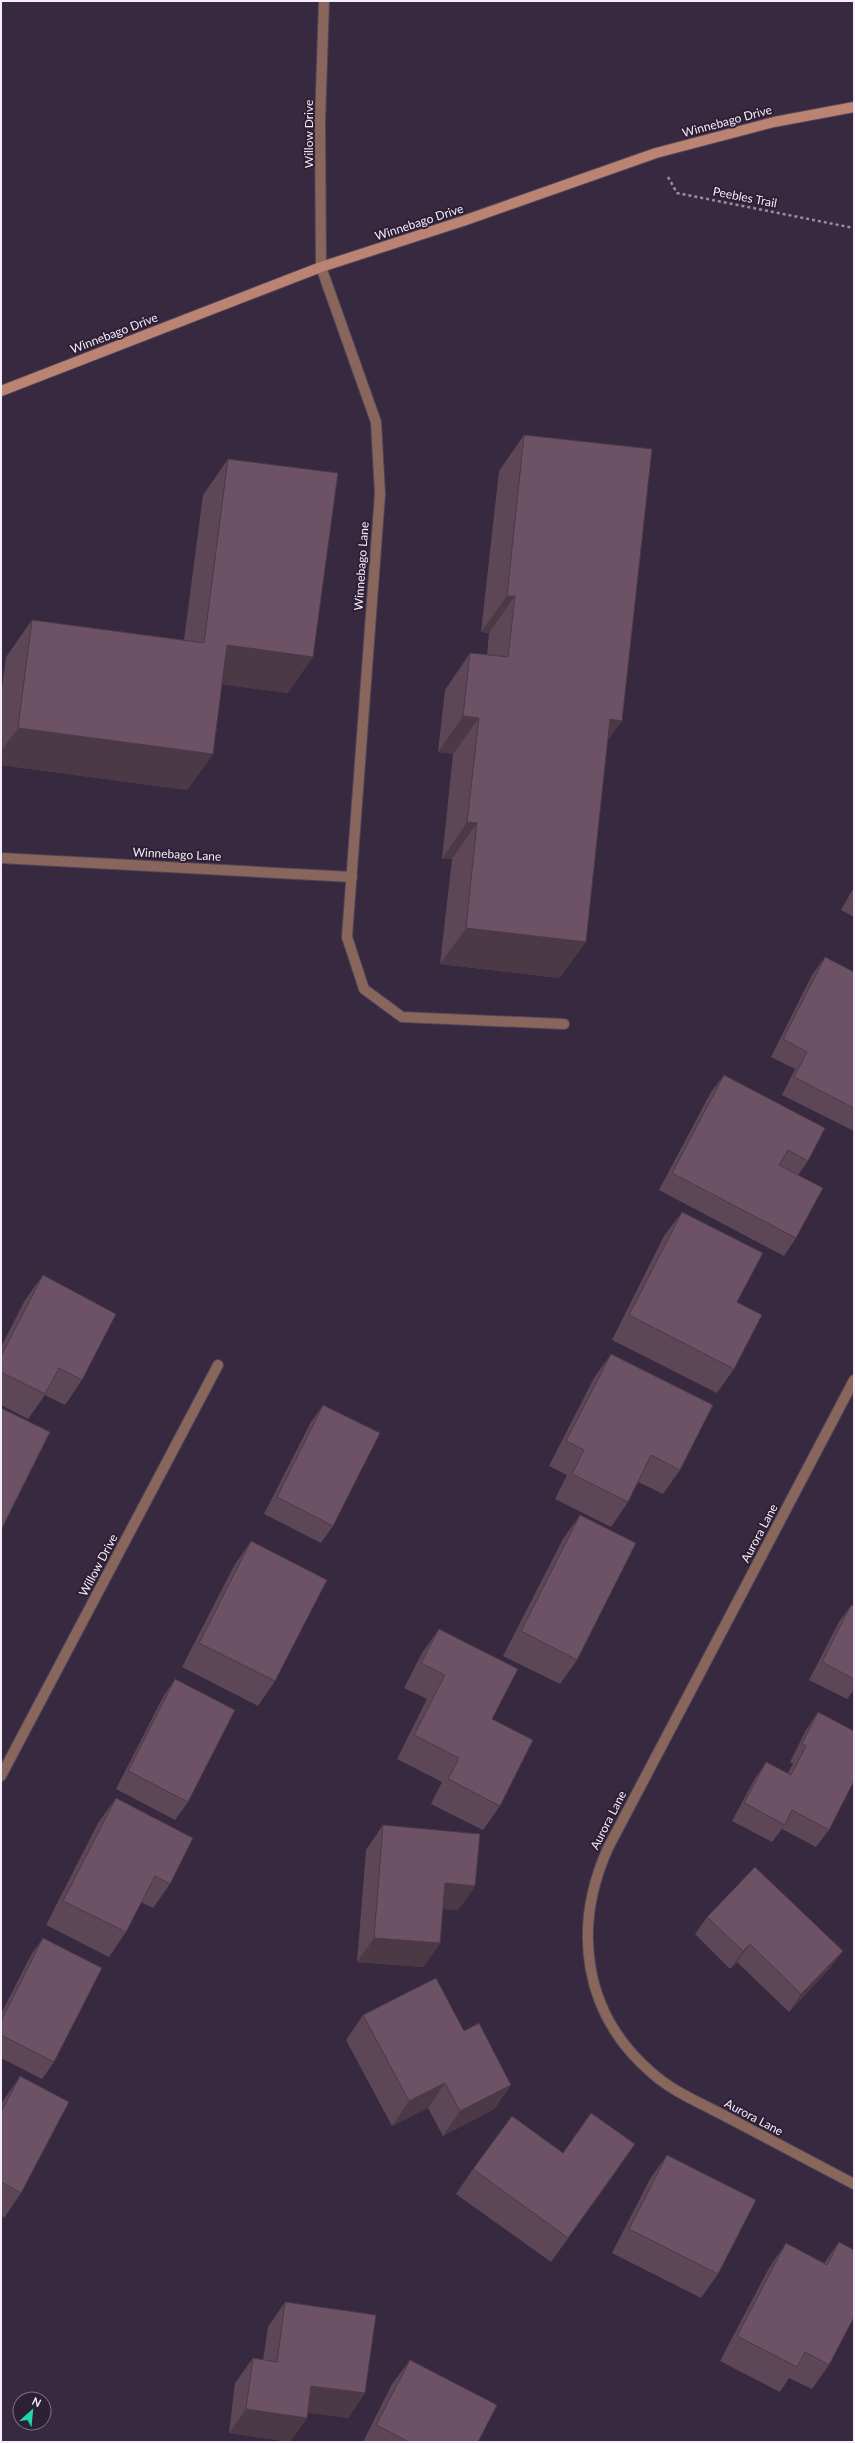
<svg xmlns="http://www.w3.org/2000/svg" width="855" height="2443" font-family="Lato,sans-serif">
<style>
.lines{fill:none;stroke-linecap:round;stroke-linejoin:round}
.lane-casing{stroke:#524459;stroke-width:12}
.street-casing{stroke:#524459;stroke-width:12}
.secondary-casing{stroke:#524459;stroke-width:12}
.path{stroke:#998d9f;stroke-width:2.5;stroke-dasharray:3 3;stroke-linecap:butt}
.lane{stroke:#88665b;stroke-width:10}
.street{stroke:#88665b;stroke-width:10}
.secondary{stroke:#ba8372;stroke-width:10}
.wall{fill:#5d4756}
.shaded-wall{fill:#4c3946}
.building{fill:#6c5264;stroke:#4c3946}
.labels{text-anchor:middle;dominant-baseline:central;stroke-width:4;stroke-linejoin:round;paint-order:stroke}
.street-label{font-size:12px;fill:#f6edfb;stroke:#2d1f34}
</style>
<rect width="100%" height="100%" fill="#37293f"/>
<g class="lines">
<defs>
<path id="lane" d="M347,937L364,989L402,1017L564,1024"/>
<g id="street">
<path d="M324,1L320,122L321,267L376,422L380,494L347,937"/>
<path d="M1,858L352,877"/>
<path d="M854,1380L608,1848C572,1928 583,2014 652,2073C673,2092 701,2103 725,2116C768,2139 811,2161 854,2184"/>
<path d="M1,1776L218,1365"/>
</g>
<path id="secondary" d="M1,391L321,267L463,221L656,153L774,122L854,107"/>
</defs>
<!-- lane casing -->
<use href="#lane" class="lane-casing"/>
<!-- street casing -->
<use href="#street" class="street-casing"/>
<!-- secondary casing -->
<use href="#secondary" class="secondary-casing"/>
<!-- path -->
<path class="path" d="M668,177L677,193L854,228"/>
<!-- lane -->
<use href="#lane" class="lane"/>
<!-- street -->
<use href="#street" class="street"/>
<!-- secondary -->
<use href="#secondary" class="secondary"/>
</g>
<!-- wall -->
<g class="wall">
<path d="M524,435L608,741L560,978L440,964L452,859H442L453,754L438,752L445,690L470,653L487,655L489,633L481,632L499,471Z"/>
<path d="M228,459L288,693L222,684L213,754L187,790L1,765V695L6,657L32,620L184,640L203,495Z"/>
<path d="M854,887V917L841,910Z"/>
<path d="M825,957L854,972V1131L782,1095L795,1069L771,1057L812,975Z"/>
<path d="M724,1075L808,1161L798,1175L796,1238L784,1256L659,1190L711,1092Z"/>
<path d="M682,1212L737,1302L734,1369L717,1393L612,1340L664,1236Z"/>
<path d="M43,1275L82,1380L65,1405L45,1395L28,1419L1,1405V1347L25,1300Z"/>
<path d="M611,1354L680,1470L663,1494L638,1482L628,1502L611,1527L555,1499L567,1475L549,1466L594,1378Z"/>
<path d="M323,1405L333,1526L321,1543L264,1514L311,1422Z"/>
<path d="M580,1515L577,1660L560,1684L503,1656L563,1539Z"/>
<path d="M251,1541L275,1681L258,1706L182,1667L234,1566Z"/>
<path d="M851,1605L854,1606V1690L847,1699L809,1680L839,1622Z"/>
<path d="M439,1629L492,1719L500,1806L483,1830L431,1804L442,1782L397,1759L427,1699L404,1688L422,1653Z"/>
<path d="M175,1679L188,1802L175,1820L116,1789L163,1697Z"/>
<path d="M818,1712L829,1830L816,1847L782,1829L772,1842L732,1821L754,1780L766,1762L788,1773L793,1764L790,1762L806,1730Z"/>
<path d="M116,1798L170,1884L153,1908L141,1902L126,1932L109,1957L46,1925L98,1823Z"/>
<path d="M383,1825L475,1886L458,1910L443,1909L440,1943L423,1967L357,1962L366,1850Z"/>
<path d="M707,1917L843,1951L830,1968L789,2012L737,1962L730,1969L695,1934Z"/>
<path d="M43,1938L54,2062L42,2079L1,2058V2014L31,1955Z"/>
<path d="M363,2015L464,2031L511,2085L494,2109L443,2136L428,2108L392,2126L346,2040Z"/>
<path d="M20,2076L21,2193L4,2218L1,2216V2104Z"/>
<path d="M563,2153L618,2169L551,2262L456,2194L473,2169Z"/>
<path d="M667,2155L718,2274L701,2298L612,2253L650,2179Z"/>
<path d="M839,2242L829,2365L812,2389L789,2378L780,2392L720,2361L769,2268L786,2243L824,2263Z"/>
<path d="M285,2302L365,2393L348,2418L308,2412L307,2418L290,2442L229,2433L235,2383L253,2358L263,2360L268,2327Z"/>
<path d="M410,2360L478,2442H363L392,2384Z"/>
</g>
<!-- shaded-wall -->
<g class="shaded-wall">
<path d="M507,596H515L489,633L481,632Z"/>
<path d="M227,645L313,657L288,693L202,682Z"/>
<path d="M463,716L479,718L453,754L438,752Z"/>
<path d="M610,719L622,721L596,757Z"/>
<path d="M18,728L213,754L187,790L1,765V751Z"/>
<path d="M467,822L477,823L452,859H442Z"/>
<path d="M466,928L586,942L560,978L440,964Z"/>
<path d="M445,1883L475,1886L458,1910L428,1908Z"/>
<path d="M374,1938L440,1943L423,1967L357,1962Z"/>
<path d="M750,1944L737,1962L730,1969L743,1951Z"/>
<path d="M843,1951L830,1968L789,2012L801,1994Z"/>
<path d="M445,2083L428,2108L392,2126L409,2101Z"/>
<path d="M511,2085L494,2109L443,2136L460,2111Z"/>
<path d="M635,2144L618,2169L551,2262L568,2238Z"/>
<path d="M311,2386L365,2393L348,2418L294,2411Z"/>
<path d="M246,2409L307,2418L290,2442L229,2433Z"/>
</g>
<!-- building -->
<g class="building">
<path d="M524,435L652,449L622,721L610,719L586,942L466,928L477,823L467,822L479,718L463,716L470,653L508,657L515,596H507Z"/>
<path d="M228,459L338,473L313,657L227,645L213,754L18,728L32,620L204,643Z"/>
<path d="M825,957L854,972V1108L794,1077L807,1052L783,1039Z"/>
<path d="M724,1075L825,1128L808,1161L788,1150L779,1165L823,1188L796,1238L672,1173Z"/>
<path d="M682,1212L763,1253L737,1302L762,1315L734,1369L629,1315Z"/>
<path d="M43,1275L116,1314L82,1380L59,1368L45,1394L1,1372V1356Z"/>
<path d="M611,1354L713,1405L680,1470L651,1455L628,1502L572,1474L584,1450L566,1441Z"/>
<path d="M323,1405L380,1433L333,1526L277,1497Z"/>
<path d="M1,1408L50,1432L1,1530Z"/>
<path d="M580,1515L636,1543L577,1660L521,1631Z"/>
<path d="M251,1541L327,1580L275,1681L199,1643Z"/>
<path d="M851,1605L854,1606V1679L822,1662Z"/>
<path d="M439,1629L518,1669L492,1719L533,1740L500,1806L448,1779L459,1758L414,1735L445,1675L421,1663Z"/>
<path d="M175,1679L235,1710L188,1802L128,1771Z"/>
<path d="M818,1712L854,1731V1781L829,1830L792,1810L785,1825L744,1803L766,1762L791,1775L806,1746L802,1744Z"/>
<path d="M116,1798L193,1838L170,1884L155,1876L126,1932L63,1901Z"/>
<path d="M383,1825L480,1834L475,1886L445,1883L440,1943L374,1938Z"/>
<path d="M755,1867L843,1951L801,1994L750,1944L743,1951L707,1917Z"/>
<path d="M43,1938L102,1968L54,2062L1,2035V2021Z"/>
<path d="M436,1978L464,2031L479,2023L511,2085L460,2111L445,2083L409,2101L363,2015Z"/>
<path d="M20,2076L69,2102L21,2193L1,2182V2112Z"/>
<path d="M591,2113L635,2144L568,2238L473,2169L512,2116L563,2153Z"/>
<path d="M667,2155L756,2200L718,2274L629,2229Z"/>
<path d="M839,2242L854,2250V2317L829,2365L805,2352L797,2367L737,2336L786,2243L827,2265Z"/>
<path d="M285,2302L376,2315L365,2393L311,2386L307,2418L246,2409L253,2358L277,2362Z"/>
<path d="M410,2360L497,2405L478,2442H409L376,2425Z"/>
</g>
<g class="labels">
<!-- street labels -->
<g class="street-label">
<text transform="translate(727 121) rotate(-15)">Winnebago Drive</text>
<text transform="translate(308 134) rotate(-90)">Willow Drive</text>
<text transform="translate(745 197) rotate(11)">Peebles Trail</text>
<text transform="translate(419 222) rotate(-18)">Winnebago Drive</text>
<text transform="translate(114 333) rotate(-21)">Winnebago Drive</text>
<text transform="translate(361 566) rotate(-86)">Winnebago Lane</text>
<text transform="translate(177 854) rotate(3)">Winnebago Lane</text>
<text transform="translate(759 1533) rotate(-62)">Aurora Lane</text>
<text transform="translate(98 1565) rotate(-62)">Willow Drive</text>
<text transform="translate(608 1820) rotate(-63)">Aurora Lane</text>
<text transform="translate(754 2117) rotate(28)">Aurora Lane</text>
</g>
</g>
<!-- border -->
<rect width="855" height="2443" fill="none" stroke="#f6edfb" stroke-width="4"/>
<!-- north arrow -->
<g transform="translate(32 2411) rotate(27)"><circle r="19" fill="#2d1f34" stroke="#7d7184"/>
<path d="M0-3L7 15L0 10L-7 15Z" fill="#20d5b0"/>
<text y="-6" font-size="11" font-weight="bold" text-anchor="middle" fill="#f6edfb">N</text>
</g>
</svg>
